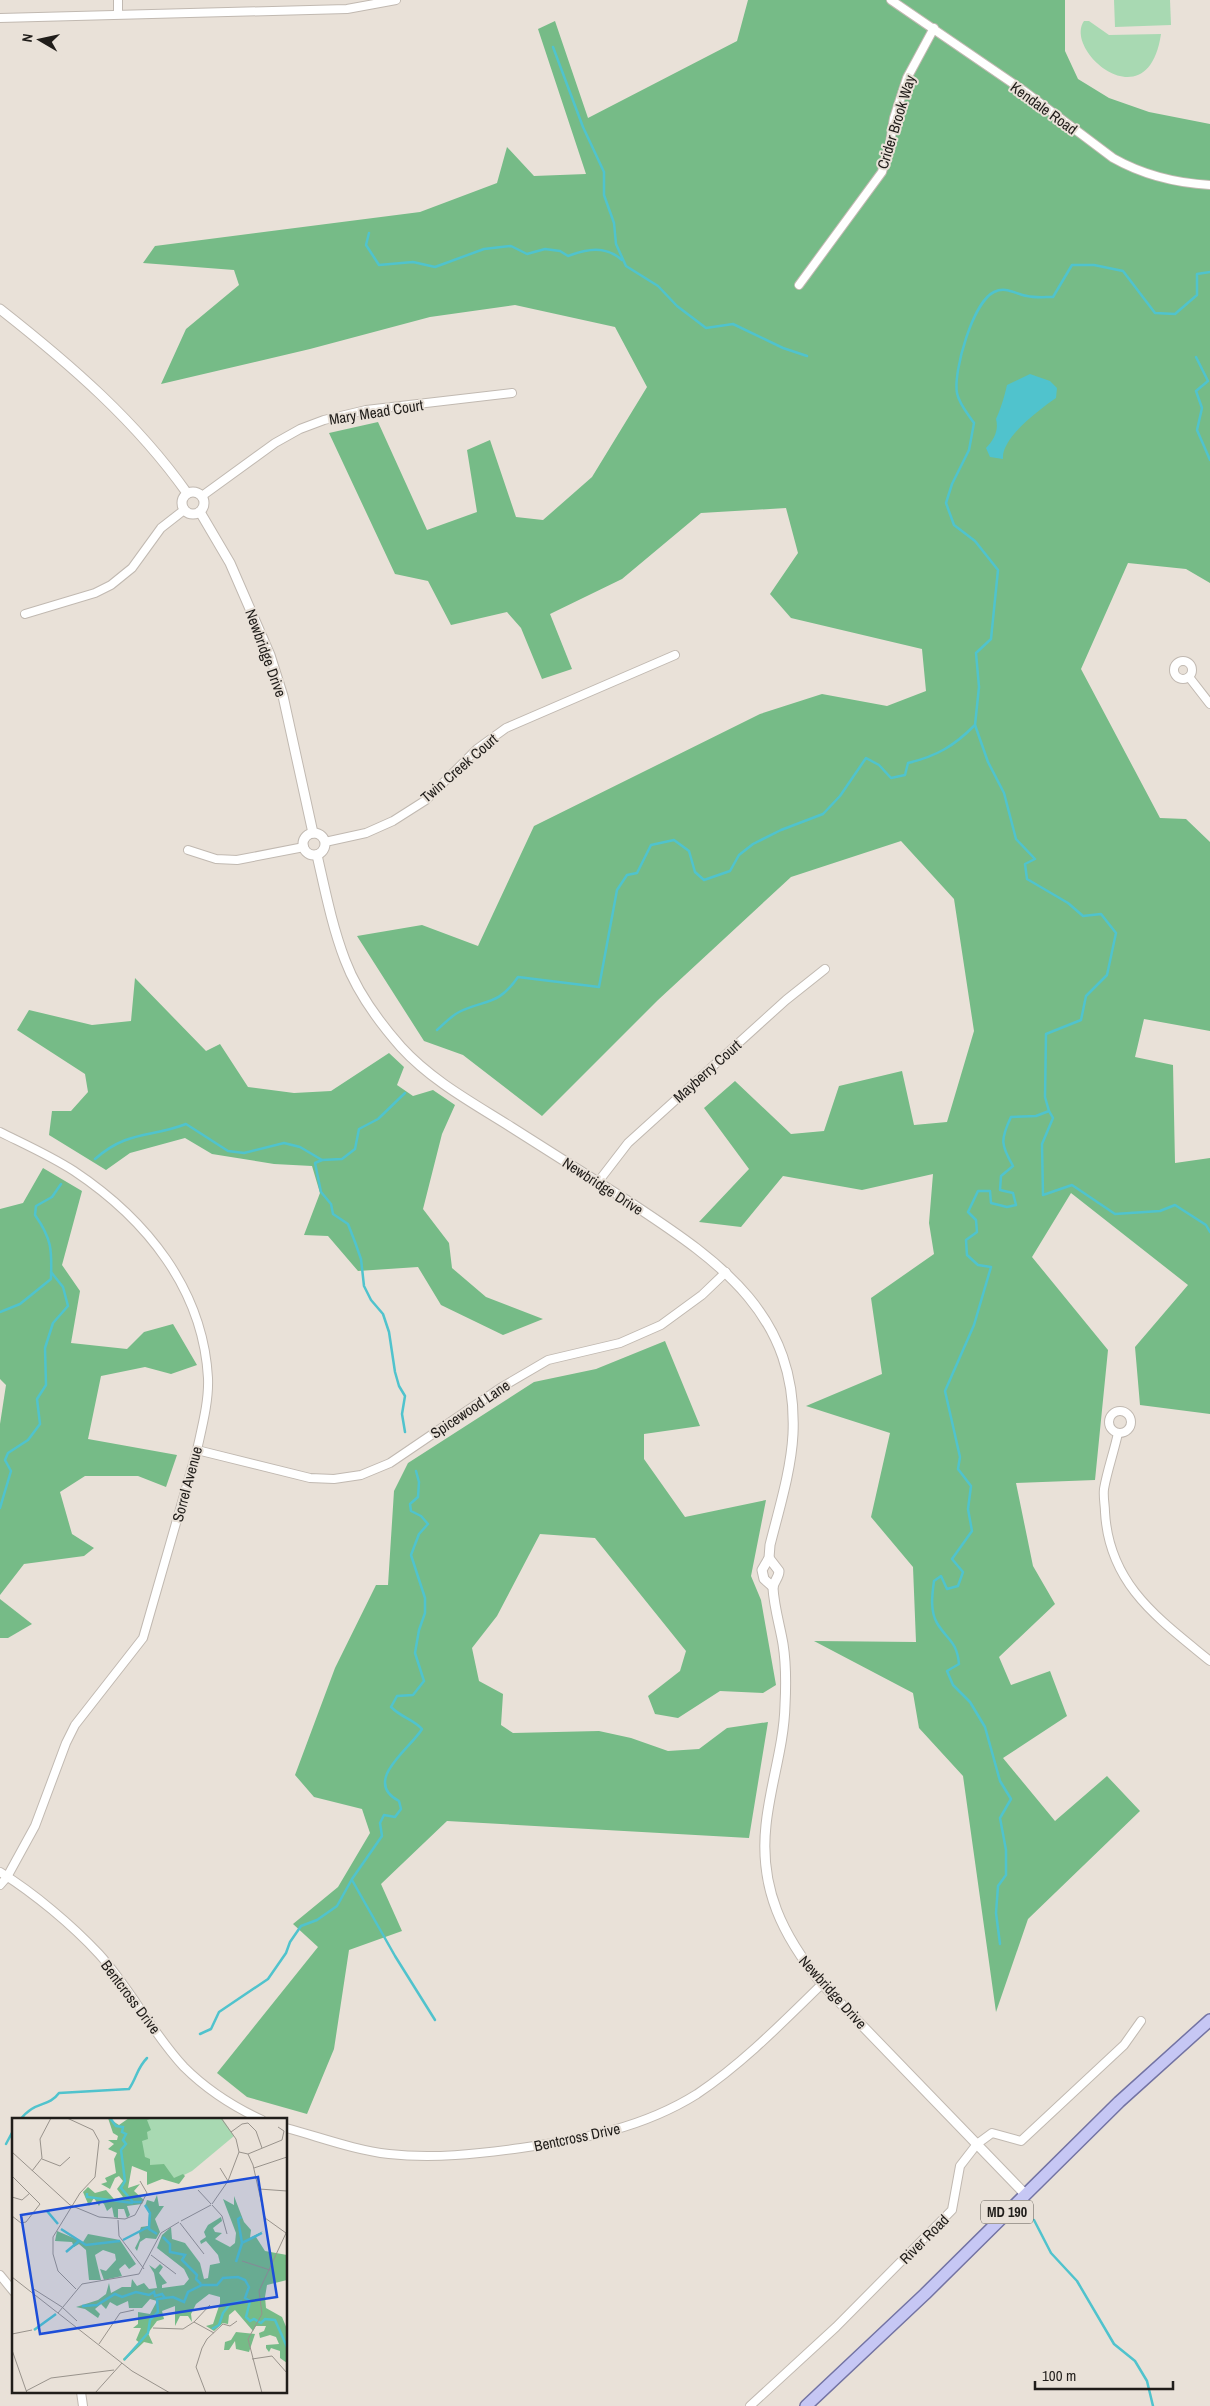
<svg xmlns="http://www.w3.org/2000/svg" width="1210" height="2406" font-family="'Archivo Narrow',sans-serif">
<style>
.green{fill:#a8d9b2}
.forest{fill:#76bb87}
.water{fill:#50c3cd}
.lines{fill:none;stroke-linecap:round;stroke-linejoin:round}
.stream{stroke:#50c3cd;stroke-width:2.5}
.minor-casing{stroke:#c1b9b1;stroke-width:10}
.tertiary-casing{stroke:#c1b9b1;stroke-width:11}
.primary-casing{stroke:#7373a3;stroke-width:14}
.minor{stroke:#fff;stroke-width:8}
.tertiary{stroke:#fff;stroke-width:9}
.primary{stroke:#c6c7f4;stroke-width:11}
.labels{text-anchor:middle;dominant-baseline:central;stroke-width:4;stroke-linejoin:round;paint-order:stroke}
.shield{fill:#e9e1d8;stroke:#5c5853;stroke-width:1}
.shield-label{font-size:14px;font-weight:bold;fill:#201d1a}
.street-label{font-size:15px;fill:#201d1a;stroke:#e9e1d8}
.inset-river{fill:none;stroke:#50c3cd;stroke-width:2.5}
.inset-road{fill:none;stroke:#99938c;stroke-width:1}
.view{fill:#1d4ed8;fill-opacity:0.15;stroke:#1d4ed8;stroke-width:2.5}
.inset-edge{fill:none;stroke:#201d1a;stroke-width:2.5}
</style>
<rect width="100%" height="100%" fill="#e9e1d8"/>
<!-- green -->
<g class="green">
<path d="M1114,0H1170L1171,25L1115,27Z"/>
<path d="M1084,21H1089L1109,35L1161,34C1148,123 1063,51 1084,21Z"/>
</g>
<!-- forest -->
<g class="forest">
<path d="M748,0H1065V51L1078,79L1109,98L1149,112L1210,124V583L1186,569L1128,563L1081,669L1160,818L1186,819L1210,842V1031L1144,1019L1135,1057L1173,1065L1175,1163L1210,1158V1414L1140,1405L1135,1347L1188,1285L1071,1193L1032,1257L1108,1350L1095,1480L1016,1483L1033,1566L1055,1604L999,1657L1011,1685L1050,1671L1067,1716L1003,1758L1055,1821L1107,1776L1140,1811L1028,1919L996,2012L963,1776L919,1728L913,1693L814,1641L916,1642L913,1567L871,1517L890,1433L806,1406L882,1374L871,1298L934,1254L929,1223L933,1174L862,1190L783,1176L741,1227L699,1222L749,1169L704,1108L735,1081L791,1134L824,1131L839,1086L902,1071L914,1125L947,1122L974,1031L954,899L901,841L791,877L658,1000L542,1116L463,1055L424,1041L357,936L422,925L478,946L534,826L760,714L822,694L887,706L926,691L922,649L791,618L770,594L798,553L786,508L701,513L622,579L550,614L572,669L542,679L521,628L507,612L451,625L428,581L395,574L329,433L378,422L427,530L477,512L467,450L490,440L516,517L543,520L592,477L647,387L615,327L515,305L430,317L310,349L161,384L186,329L239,285L234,270L143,263L155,246L420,212L497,183L507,147L534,176L586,174L538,29L555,21L588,118L737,41Z"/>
<path d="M135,978L206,1051L220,1044L248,1087L294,1093L331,1091L389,1053L404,1067L397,1085L413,1096L433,1090L455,1105L442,1134L423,1209L449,1243L452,1268L486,1297L543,1319L503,1335L441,1305L418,1267L358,1271L328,1236L304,1235L320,1193L312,1166L274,1164L212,1154L185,1138L130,1153L106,1170L49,1135L52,1111H71L88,1092L85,1074L17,1030L29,1010L92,1025L131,1021Z"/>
<path d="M43,1168L82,1191L62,1265L80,1291L71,1343L127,1349L144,1332L173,1324L197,1365L171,1374L145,1367L101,1376L88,1439L177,1455L166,1487L138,1476H85L60,1492L72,1534L94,1548L84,1556L24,1564L0,1595V1424L6,1385L0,1379V1209L23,1203Z"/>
<path d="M665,1341L700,1426L644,1434V1459L685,1517L766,1500L751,1576L761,1600L776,1685L763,1693L720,1691L678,1718L655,1714L648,1696L680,1671L686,1651L595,1538L540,1534L497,1616L472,1648L479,1681L503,1694L501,1725L513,1733L599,1731L631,1738L668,1751L699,1749L727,1728L768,1722L749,1838L447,1821L381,1884L402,1931L349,1950L334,2049L307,2114L247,2097L217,2073L318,1947L293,1924L338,1887L370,1833L362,1809L314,1797L295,1775L335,1668L376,1585H388L394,1491L408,1463L534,1382L596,1369Z"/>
<path d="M0,1599L32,1624L8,1638H0Z"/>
</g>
<!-- water -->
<path class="water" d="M1030,374L1050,381L1057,388L1056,398C1040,409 1001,438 1003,459L990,457L986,448C994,440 999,430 996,419C1001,408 1004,398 1007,385Z"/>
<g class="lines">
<!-- stream -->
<g class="stream">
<path d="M553,47L583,127L604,172V195L614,223L616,244L626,266L658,286L677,306L706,328L733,324L783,348L807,356"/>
<path d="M369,233L366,245L379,265L413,262L435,267L484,249L511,246L527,254L545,249L560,251L568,256C587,249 605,245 622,260"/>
<path d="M1196,357L1208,381L1196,391L1202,408L1197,430L1210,460"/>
<path d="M437,1030C444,1024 451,1016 459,1012C486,999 498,1006 518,977L599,987L617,890L627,875L637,873L651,845L674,840L689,851L695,872L704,880L730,871L739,855L753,844L781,830L823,814L840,796L866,758L879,765L891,778L905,775L908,763C937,756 954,746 975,725"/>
<path d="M1049,1111L1053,1118L1042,1144L1043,1195L1072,1185L1115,1214L1160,1211L1175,1205L1206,1225L1210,1232"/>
<path d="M95,1159C128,1130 150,1138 186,1124L228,1151L244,1153L284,1143L300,1147L322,1160L342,1159L355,1149L359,1129L378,1119L405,1093"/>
<path d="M322,1160L315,1163L321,1192L331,1204L333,1214L348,1224L355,1242L361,1259L364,1286L371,1300L383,1314L389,1332L395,1372L399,1386L405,1396L402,1414L405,1432"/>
<path d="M0,1312L20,1304L51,1279C52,1250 52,1239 35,1215L36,1206L52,1197L61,1184"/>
<path d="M0,1508L11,1471L5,1460L8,1453L28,1440L40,1424L37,1399L46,1385L45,1348L53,1323L68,1306L63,1287L51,1272"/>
<path d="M352,1880L395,1956L435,2020"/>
<path d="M1000,1944L996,1913L998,1886L1006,1875V1850L1000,1818L1011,1799L1000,1781L985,1727L970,1702L953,1685L947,1671L959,1664C957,1641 947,1640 937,1623C930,1611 932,1595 934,1581L941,1576L947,1589L958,1586L963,1572L952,1559L972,1531L968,1509L971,1486L958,1469L960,1457L945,1391L974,1325L991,1267L978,1265L967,1255L966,1240L977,1232L976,1220L968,1212L978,1191H990L991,1203L1007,1207L1016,1205L1013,1193L1000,1190L1001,1176L1013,1166C1001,1145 1000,1140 1011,1117L1036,1116L1049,1111L1045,1097L1046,1034L1081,1020L1086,996L1107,975L1116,933L1101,914L1083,916L1068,903L1027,879L1025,864L1035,859L1016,839L1004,793L988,762L975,725L979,687L976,653L991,639L998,570L975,541L954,525L946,503L952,484L969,450L974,423C968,414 959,404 957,393C953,371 973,302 994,292C1006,286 1015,294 1027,296C1035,298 1045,297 1053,297L1072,265H1094L1123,271L1155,313L1175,314L1197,295V274L1210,272"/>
<path d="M200,2034L211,2029L219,2012L268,1979L286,1953L290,1942L301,1926L317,1920L337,1906L352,1879L382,1836L380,1823L384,1815L395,1817L401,1809L399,1801C361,1781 411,1748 422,1729C413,1719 402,1718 391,1707L397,1696L413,1695L424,1681L415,1653L419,1630L425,1613V1598L411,1555L419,1534L428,1524L421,1516L411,1511L410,1504L418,1497L419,1482L416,1471"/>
<path d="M20,2120C35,2100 48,2108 59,2093L129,2089C137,2077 137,2068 147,2058"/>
<path d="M6,2144L14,2129"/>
<path d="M1034,2220L1051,2253L1077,2281L1114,2344L1135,2361L1147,2381L1153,2406"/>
</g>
<defs>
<g id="minor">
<path d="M118,0V14"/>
<path d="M891,0L1024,91L1113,158C1143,175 1176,183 1210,185"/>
<path d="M0,18L347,9L396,0"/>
<path d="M799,285L882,172L890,143L894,118L907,78L934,28"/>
<path d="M202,496L275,443L300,429L324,420L366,410L512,393"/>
<path d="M25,614L95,593L111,585L132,568L161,528L184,510"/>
<circle cx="1183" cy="670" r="9"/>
<path d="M1189,677L1210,704"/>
<path d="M325,842L366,833L393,821L426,800L477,749L506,728L675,655"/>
<path d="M188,850L216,859L237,860L304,847"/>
<path d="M0,1132C24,1144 51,1156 74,1171C146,1219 203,1289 208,1378C209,1401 202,1427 197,1450L143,1638L75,1725L66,1743L35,1826L7,1877L0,1885"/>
<path d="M598,1182L628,1143L786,1000L825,969"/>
<circle cx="1120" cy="1422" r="11"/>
<path d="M1118,1433C1114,1452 1107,1471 1104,1489C1103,1497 1105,1505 1105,1512C1109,1585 1159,1619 1210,1661"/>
<path d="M197,1450L310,1478L334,1479L361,1475L390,1463L502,1387L548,1360L620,1343L661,1325L702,1295L726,1272"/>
<path d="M0,1872C34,1893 72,1925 99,1954C131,1989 152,2033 184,2067C206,2089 234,2107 262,2120"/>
<path d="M286,2128C320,2137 354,2150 389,2154C433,2159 477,2154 521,2148C583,2139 643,2128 697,2094C743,2063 782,2023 822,1984"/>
<path d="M0,2275L14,2292"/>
<path d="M81,2392L83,2406"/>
<path d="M750,2406L836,2327L952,2210L960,2166L977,2144L992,2133L1021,2141L1124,2045L1141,2021"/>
</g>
<g id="tertiary">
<path d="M0,309C70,364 136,421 187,493"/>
<circle cx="193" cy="503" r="11"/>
<path d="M200,512L230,563L270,655L283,696L313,833"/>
<circle cx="314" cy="844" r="11"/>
<path d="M317,855C325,890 332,926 345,960C357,992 379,1022 401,1047C432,1081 473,1103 511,1127C552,1153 593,1179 634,1205C722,1263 798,1316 793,1434C791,1471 779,1509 770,1545L769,1558L762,1570L764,1579L773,1587"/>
<path d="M769,1558L779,1571C779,1578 773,1582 773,1588C774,1607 780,1626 783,1644C786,1663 786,1686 785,1705C784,1746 770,1785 766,1825C759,1889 783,1936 822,1984L1025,2194"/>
</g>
<path id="primary" d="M806,2406L925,2294L1119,2102L1210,2020"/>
</defs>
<!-- minor casing -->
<use href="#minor" class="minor-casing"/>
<!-- tertiary casing -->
<use href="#tertiary" class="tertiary-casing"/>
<!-- primary casing -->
<use href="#primary" class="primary-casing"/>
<!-- minor -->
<use href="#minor" class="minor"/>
<!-- tertiary -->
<use href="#tertiary" class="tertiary"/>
<!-- primary -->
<use href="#primary" class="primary"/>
</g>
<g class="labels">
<!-- shield labels -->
<rect class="shield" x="981" y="2200.5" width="52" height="23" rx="4"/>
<g class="shield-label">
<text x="1007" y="2212">MD 190</text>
</g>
<!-- street labels -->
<g class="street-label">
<text transform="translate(1044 108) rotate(36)">Kendale Road</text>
<text transform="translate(896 122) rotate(-73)">Crider Brook Way</text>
<text transform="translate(376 412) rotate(-9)">Mary Mead Court</text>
<text transform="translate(266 653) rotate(70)">Newbridge Drive</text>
<text transform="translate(459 768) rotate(-41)">Twin Creek Court</text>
<text transform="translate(707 1071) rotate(-42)">Mayberry Court</text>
<text transform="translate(603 1186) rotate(33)">Newbridge Drive</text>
<text transform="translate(470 1409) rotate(-34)">Spicewood Lane</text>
<text transform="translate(187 1484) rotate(-75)">Sorrel Avenue</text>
<text transform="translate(833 1992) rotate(48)">Newbridge Drive</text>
<text transform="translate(131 1997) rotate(53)">Bentcross Drive</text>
<text transform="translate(577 2137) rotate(-12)">Bentcross Drive</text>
<text transform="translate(924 2239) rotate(-45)">River Road</text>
</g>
</g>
<!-- overview -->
<g transform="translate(12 2118)">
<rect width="275" height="275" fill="#e9e1d8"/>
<path d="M120,0H210L222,18L180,53L162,62L137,52Z" fill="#a8d9b2"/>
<path d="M96,0L107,7L117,0H141L135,2L139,12L135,14L136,21L130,23L133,39L138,41V47L152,46L162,60L171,56L173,58L167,66L150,61L135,67V54L120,48L116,70L128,66L122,73L132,82L130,86L115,88L118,97L115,100L112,91H106V100L102,99L100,89L95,93L92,86L89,84L87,88L82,80L77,88L71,74L76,69L83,75L94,72L102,81L111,79L105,71L111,63L107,58L103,60L98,71L89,66L95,64L93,60L104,55L102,41L105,35L96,31L102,26L96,22H105L106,18L101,15ZM145,77L147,88H152L143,101L148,114L144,121L134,120L128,124L125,133L123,130L128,120L127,115L129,109L136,108L137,95L133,88L135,82L142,84ZM222,78L232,104L239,112L238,120L251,113L244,119L253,133L275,137V162L255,167L253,179L254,190L270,199L275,211V245L268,240V233L259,230L257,234L254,230V227L267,226L264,219L258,217L248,220L247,215L252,213L254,208H244L241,213L223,192L217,197L216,206L211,205L202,213L194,208L201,206L208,185V179L197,176L184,186L179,196L180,204L176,198H168L163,208V188L150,193L152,201L145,203L136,215L141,226L132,224L112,243L111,241L128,225L124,222L129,210H121L126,206V194L138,196L145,183L138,181L130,190H117L116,183L105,188L98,184L94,191L89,186L83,191L88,196L86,200L73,191L64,189L86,182L94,176L97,165L99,175L110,169H119L120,161L125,168L132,165L137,171L145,170L142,155L137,147L143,151L148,146L151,149L147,155L155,165L150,167V170L172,167L177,161L172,151L145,130L150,117L159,109L160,121L173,125L188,145L192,161L196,160L198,147L208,145L206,137L194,123L189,126L188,123L194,119L192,114L196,107L209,99L210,103L201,110L203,114L210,115L203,121L218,129L223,125L224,115L211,81L222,87ZM45,113L71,124L76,116L108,122L124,146L117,151L113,146L107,151L110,158L92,162L88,151L94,153L104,142L103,136L91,132L83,137L89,162H77L74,132L67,126L62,129L60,124L43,123ZM224,214L243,216L237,234L224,231L223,223L217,232H212L213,224L219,222Z" fill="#76bb87"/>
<path class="inset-river" d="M98,0L104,8L111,9L110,14L114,16L111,22L114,26L109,32L113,63L109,70L121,84H130M75,75V79L121,85M133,87L138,95L137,111L145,116M35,93L46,106M229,99L226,101L230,125M49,111L74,127L108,123M151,119L158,126V134L173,137L170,142L185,157L184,161L189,166M111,122L136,109M54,134L67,123M224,144L230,125L250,115M70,188L85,187L103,176L110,179L124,174L137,177L142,174L143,178L150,176L153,180L161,179L172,184L176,174L190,167H205L211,160L226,159L233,162L237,169L233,180L238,183L234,199L238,203L242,201L249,205L253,201L263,202L275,229M200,211L207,207L211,195L218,186L230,183M22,212L44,196M112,242L136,215L138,202L146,194L145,181L153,180"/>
<path class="inset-road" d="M55,0L81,12L87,23L83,59L68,75L41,119V136L46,153L64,171M219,14L230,6L236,5L244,13L250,30M0,34L58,87L87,99L113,101L123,97L135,75L128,63M227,34L236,36L241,47L253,100L274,115M236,36L270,22L272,13L266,9M30,41L48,48L58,39M208,50L216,63M242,50L275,39M20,53L30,40L28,21L39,0M0,58L28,86L14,104L9,105L0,98M247,71L275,73M186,72L199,86M0,79L10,82L18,75M200,86L216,63L227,34L224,21L209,0M200,87L210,98L215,116M106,102L107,118L132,151M169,103L199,87M168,105L192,136M139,137L164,156M230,143L258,152M0,159L120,253L158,275M20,170L50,189L65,203M46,195L70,166L127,156L149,115L167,104M182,204L198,187M141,210L171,211L182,204L202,215M0,216L20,212M87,226L108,195L122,192M0,232L15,275M240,241L260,238L275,255M14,273L39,260L102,252M83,275L110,245M194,275L184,249L190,230L195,221L211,206L218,208L225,203M250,275L236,221L250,196L247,173L275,113"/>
<path class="view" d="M246,59L265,179L28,216L9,97Z"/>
<rect width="275" height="275" class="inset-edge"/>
</g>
<!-- north arrow -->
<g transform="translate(40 40) rotate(279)" stroke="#e9e1d8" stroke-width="4" paint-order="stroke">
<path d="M0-4L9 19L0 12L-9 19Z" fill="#201d1a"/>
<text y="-8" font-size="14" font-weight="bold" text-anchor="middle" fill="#201d1a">N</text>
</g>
<!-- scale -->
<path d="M1035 2381v8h138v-8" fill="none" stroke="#201d1a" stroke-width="2.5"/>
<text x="1042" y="2381" font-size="15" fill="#201d1a" stroke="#e9e1d8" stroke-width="4" paint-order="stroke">100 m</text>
</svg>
